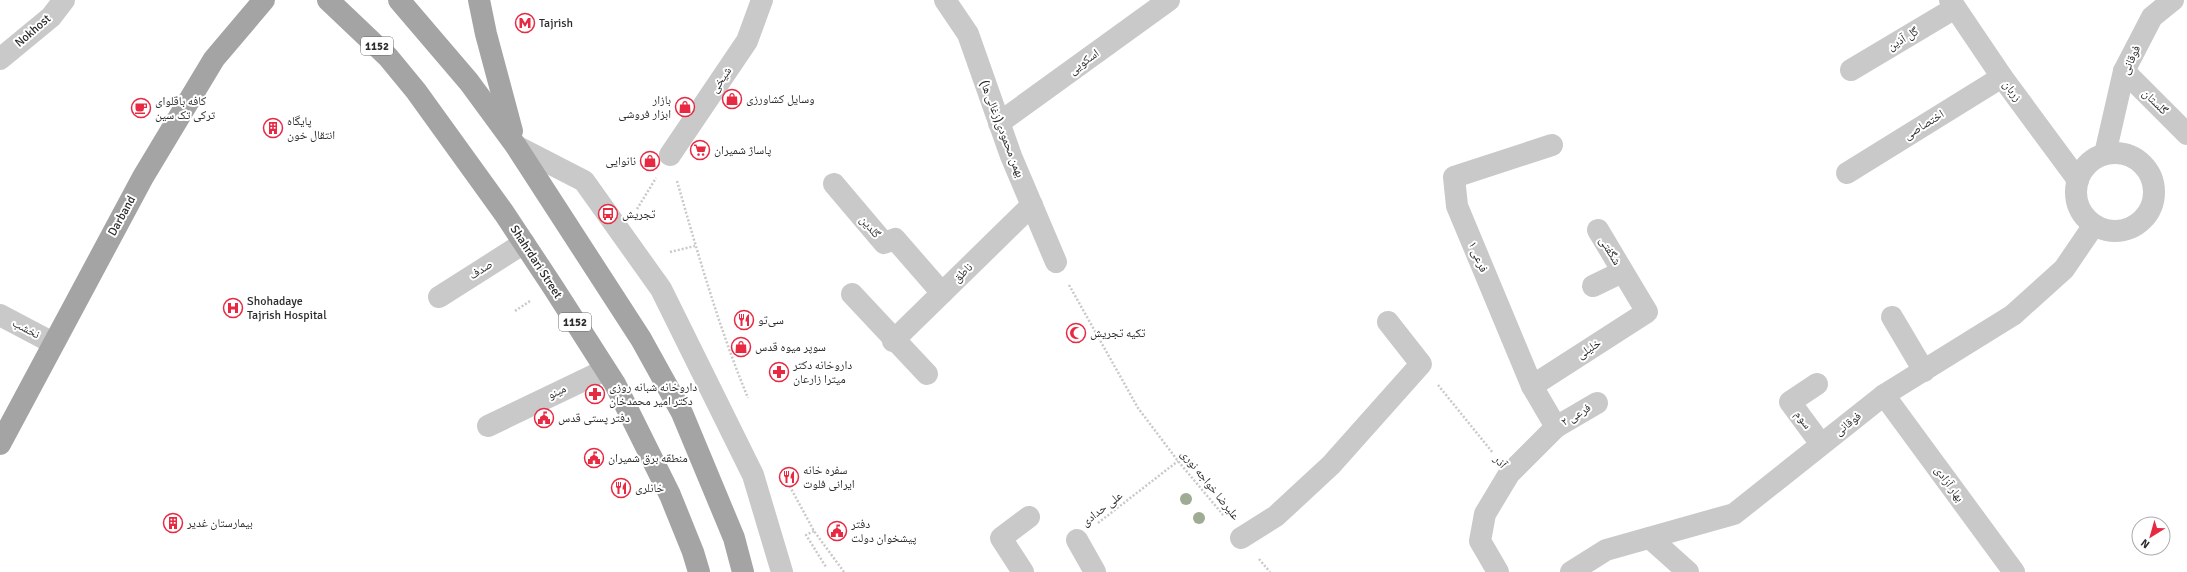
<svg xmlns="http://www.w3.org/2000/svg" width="2187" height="572" font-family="Signika,'Noto Naskh Arabic',sans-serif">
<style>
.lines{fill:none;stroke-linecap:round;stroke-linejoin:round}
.path{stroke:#c9c9c9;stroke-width:2.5;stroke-dasharray:2 2;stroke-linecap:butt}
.minor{stroke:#c9c9c9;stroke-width:22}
.major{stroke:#a4a4a4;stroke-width:22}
.tree{fill:#9fab92}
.labels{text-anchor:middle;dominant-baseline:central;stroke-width:4;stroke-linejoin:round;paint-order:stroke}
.shield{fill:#fff;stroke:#6b6b6b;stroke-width:1}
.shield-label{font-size:11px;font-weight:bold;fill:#2c2c2c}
.poi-label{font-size:12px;fill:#2c2c2c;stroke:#fff;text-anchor:start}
.street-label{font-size:12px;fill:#2c2c2c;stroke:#fff}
</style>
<rect width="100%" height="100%" fill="#fff"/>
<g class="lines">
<!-- path -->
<g class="path">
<path d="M677,181C698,254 719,328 748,398"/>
<path d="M637,209L656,178"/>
<path d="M670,252L695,246"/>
<path d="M1069,285L1138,408L1178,461L1224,516"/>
<path d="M515,311L530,301"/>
<path d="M1438,385L1493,453"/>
<path d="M782,472L814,531L844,572"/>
<path d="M1098,523L1178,461"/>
<path d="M814,531L806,535L826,567"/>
<path d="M1259,559L1270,572"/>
</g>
<!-- minor -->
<g class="minor">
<path d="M945,0L968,34L1011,156L1056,262"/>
<path d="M1950,0L2002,77L2078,180"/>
<path d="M0,59L51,17L64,0"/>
<path d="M1851,70L1955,8"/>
<path d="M2124,71L2187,134"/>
<path d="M999,123L1169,0"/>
<path d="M1552,145L1454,177L1457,206L1532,386L1556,427"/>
<path d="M516,146L584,181L661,289L753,475L782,572"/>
<circle cx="2115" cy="192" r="39"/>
<path d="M2105,154L2124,71L2152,17L2173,0"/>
<path d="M670,155L747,41L762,0"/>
<path d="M1847,173L2002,77"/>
<path d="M834,184L884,243L895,239L942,293"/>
<path d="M1593,286L1622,272"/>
<path d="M852,294L927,374"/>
<path d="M439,297L524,243"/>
<path d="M0,315L53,343"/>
<path d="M1892,317L1924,371"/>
<path d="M893,341L1032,205"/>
<path d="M1817,384L1790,402L1821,444"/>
<path d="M1532,386L1647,312L1598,230"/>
<path d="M1884,395L2014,572"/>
<path d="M488,426L605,370"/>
<path d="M1241,538L1276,516L1331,465L1421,364L1388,322"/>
<path d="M1650,538L1688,572"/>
<path d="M1077,540L1095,572"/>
<path d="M1023,572L1001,538L1029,517"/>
<path d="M1498,572L1480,541L1485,514L1509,474L1556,427L1597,403"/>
<path d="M1571,572L1606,550L1734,514L1884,395L2013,315L2064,269L2094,225"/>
</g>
<!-- major -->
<g class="major">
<path d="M328,0L388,57L416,91L504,213L553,287L615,384L670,495L693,552L699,572"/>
<path d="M399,0L469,82L516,146L641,339L682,413L734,538L743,572"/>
<path d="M479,0L486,34L512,131"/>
<path d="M0,444L143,177L214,59L264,0"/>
</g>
</g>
<!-- trees -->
<g class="tree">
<circle cx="1186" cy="499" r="6"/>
<circle cx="1199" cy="518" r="6"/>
</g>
<!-- icons -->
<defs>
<symbol id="metro-ring" viewBox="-11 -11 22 22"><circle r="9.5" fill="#fff" stroke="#e72942" stroke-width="1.5"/><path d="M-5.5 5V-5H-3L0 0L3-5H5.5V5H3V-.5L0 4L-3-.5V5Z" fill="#e72942"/></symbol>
<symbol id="shop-ring" viewBox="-11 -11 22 22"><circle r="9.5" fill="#fff" stroke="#e72942" stroke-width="1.5"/><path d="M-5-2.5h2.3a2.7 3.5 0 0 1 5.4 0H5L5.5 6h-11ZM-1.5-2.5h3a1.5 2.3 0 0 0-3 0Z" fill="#e72942"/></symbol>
<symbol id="cafe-ring" viewBox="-11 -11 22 22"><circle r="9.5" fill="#fff" stroke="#e72942" stroke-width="1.5"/><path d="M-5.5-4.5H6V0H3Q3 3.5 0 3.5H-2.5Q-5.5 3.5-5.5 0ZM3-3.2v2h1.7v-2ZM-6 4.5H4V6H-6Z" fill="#e72942"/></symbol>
<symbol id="building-ring" viewBox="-11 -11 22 22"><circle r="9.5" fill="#fff" stroke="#e72942" stroke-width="1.5"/><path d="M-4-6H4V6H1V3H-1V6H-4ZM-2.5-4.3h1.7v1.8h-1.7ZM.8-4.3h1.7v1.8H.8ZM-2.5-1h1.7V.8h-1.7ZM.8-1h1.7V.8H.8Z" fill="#e72942"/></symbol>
<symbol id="supermarket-ring" viewBox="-11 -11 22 22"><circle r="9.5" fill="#fff" stroke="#e72942" stroke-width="1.5"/><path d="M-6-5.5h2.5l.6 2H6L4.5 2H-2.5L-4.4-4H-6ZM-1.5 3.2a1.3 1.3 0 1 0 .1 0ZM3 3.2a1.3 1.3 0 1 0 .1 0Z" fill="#e72942"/></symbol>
<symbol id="bus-ring" viewBox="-11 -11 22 22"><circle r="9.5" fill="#fff" stroke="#e72942" stroke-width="1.5"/><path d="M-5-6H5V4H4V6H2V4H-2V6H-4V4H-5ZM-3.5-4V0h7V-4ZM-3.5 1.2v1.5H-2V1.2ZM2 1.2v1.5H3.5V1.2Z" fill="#e72942"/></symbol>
<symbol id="hospital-ring" viewBox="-11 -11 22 22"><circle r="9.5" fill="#fff" stroke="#e72942" stroke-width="1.5"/><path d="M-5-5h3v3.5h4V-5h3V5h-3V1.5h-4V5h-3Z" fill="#e72942"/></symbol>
<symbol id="restaurant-ring" viewBox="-11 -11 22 22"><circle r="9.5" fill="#fff" stroke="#e72942" stroke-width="1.5"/><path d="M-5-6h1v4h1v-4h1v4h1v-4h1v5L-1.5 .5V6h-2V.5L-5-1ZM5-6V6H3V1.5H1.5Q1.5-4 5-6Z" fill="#e72942"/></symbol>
<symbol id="mosque-ring" viewBox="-11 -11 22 22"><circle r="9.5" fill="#fff" stroke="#e72942" stroke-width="1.5"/><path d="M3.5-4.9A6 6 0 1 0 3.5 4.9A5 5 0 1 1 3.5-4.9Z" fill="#e72942"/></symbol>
<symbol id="pharmacy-ring" viewBox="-11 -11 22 22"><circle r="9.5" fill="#fff" stroke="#e72942" stroke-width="1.5"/><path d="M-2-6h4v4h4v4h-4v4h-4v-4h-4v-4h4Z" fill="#e72942"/></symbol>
<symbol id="civic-ring" viewBox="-11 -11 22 22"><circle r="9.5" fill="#fff" stroke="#e72942" stroke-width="1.5"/><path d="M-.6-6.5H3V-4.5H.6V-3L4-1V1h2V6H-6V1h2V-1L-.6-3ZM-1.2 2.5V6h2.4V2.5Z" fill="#e72942"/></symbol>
</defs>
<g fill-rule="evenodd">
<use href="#metro-ring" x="514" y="12" width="22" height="22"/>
<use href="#shop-ring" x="721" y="88" width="22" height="22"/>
<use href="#shop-ring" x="674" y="96" width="22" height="22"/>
<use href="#cafe-ring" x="130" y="97" width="22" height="22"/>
<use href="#building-ring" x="262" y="117" width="22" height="22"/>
<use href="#supermarket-ring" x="689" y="139" width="22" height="22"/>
<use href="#shop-ring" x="639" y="150" width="22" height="22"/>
<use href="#bus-ring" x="597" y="203" width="22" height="22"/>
<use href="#hospital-ring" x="222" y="297" width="22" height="22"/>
<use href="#restaurant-ring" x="733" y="309" width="22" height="22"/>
<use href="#mosque-ring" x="1065" y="322" width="22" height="22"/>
<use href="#shop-ring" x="730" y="336" width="22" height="22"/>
<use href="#pharmacy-ring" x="768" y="361" width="22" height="22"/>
<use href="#pharmacy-ring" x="584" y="383" width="22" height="22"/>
<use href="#civic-ring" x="533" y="407" width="22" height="22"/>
<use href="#civic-ring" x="583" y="447" width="22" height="22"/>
<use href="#restaurant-ring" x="778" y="466" width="22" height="22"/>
<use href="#restaurant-ring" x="610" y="477" width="22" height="22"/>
<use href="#building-ring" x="162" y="512" width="22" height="22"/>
<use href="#civic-ring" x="826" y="520" width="22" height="22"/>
</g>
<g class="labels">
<!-- shield labels -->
<g class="shield">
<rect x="361" y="37" width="32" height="18" rx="3"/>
<rect x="559" y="313" width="32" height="18" rx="3"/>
</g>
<g class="shield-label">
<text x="377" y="46">1152</text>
<text x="575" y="322">1152</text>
</g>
<!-- poi labels -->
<g class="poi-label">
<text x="539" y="23">Tajrish</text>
<text x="746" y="99">وسایل کشاورزی</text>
<text x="671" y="100" text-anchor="end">بازار<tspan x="671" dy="14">ابزار فروشی</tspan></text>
<text x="155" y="101">کافه باقلوای<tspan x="155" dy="14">ترکی تک سین</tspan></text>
<text x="287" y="121">پایگاه<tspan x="287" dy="14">انتقال خون</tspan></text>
<text x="714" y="150">پاساژ شمیران</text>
<text x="636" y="161" text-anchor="end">نانوایی</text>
<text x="622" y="214">تجریش</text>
<text x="247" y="301">Shohadaye<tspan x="247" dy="14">Tajrish Hospital</tspan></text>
<text x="758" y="320">سی‌تو</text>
<text x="1090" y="333">تکیه تجریش</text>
<text x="755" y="347">سوپر میوه قدس</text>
<text x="793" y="365">داروخانه دکتر<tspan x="793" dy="14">میترا زارعان</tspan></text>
<text x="609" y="387">داروخانه شبانه روزی<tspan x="609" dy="14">دکتر امیر محمدخان</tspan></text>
<text x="558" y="418">دفتر پستی قدس</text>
<text x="608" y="458">منطقه برق شمیران</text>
<text x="803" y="470">سفره خانه<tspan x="803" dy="14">ایرانی فلوت</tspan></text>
<text x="635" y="488">خانلری</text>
<text x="187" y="523">بیمارستان غدیر</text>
<text x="851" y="524">دفتر<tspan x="851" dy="14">پیشخوان دولت</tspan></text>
</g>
<!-- street labels -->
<g class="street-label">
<text transform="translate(33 31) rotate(-41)">Nokhost</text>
<text transform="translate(1903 39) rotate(-31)">گل آذین</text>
<text transform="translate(2131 60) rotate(-65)">فوقانی</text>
<text transform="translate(1084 62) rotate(-36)">اسکویی</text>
<text transform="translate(721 80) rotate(-56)">شیخی</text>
<text transform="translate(2012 91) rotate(53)">زربان</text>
<text transform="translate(2155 102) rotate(45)">گلستان</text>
<text transform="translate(1924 125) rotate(-32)">اختصاصی</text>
<text transform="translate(1002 129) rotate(69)">بهمن محمودی(زغالی ها)</text>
<text transform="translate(122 216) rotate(-61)">Darband</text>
<text transform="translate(870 227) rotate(50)">گلدین</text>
<text transform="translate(1610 251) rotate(59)">شگفتی</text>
<text transform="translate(1478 257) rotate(67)">فرعی ۱</text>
<text transform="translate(536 262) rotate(57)">Shahrdari Street</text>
<text transform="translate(481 270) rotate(-33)">صدف</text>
<text transform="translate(963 273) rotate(-44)">ناطق</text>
<text transform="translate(26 329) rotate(28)">نخشب</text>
<text transform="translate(1589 349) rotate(-33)">خلیلی</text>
<text transform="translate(557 392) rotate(-26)">مینو</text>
<text transform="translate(1576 415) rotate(-31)">فرعی ۲</text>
<text transform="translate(1803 420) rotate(53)">سوم</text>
<text transform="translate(1848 424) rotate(-38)">فوقانی</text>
<text transform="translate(1500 462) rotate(51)">آذر</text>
<text transform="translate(1949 484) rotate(54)">بهار آزادی</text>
<text transform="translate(1210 485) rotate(51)">علیرضا خواجه نوری</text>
<text transform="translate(1102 509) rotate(-38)">علی حدادی</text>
</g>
</g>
<!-- north arrow -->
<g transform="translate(2151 536) rotate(217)"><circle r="19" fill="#ffffff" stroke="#ababab"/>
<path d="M0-3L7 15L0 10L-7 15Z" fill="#e72942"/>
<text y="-6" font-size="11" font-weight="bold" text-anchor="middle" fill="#2c2c2c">N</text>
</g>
</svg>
